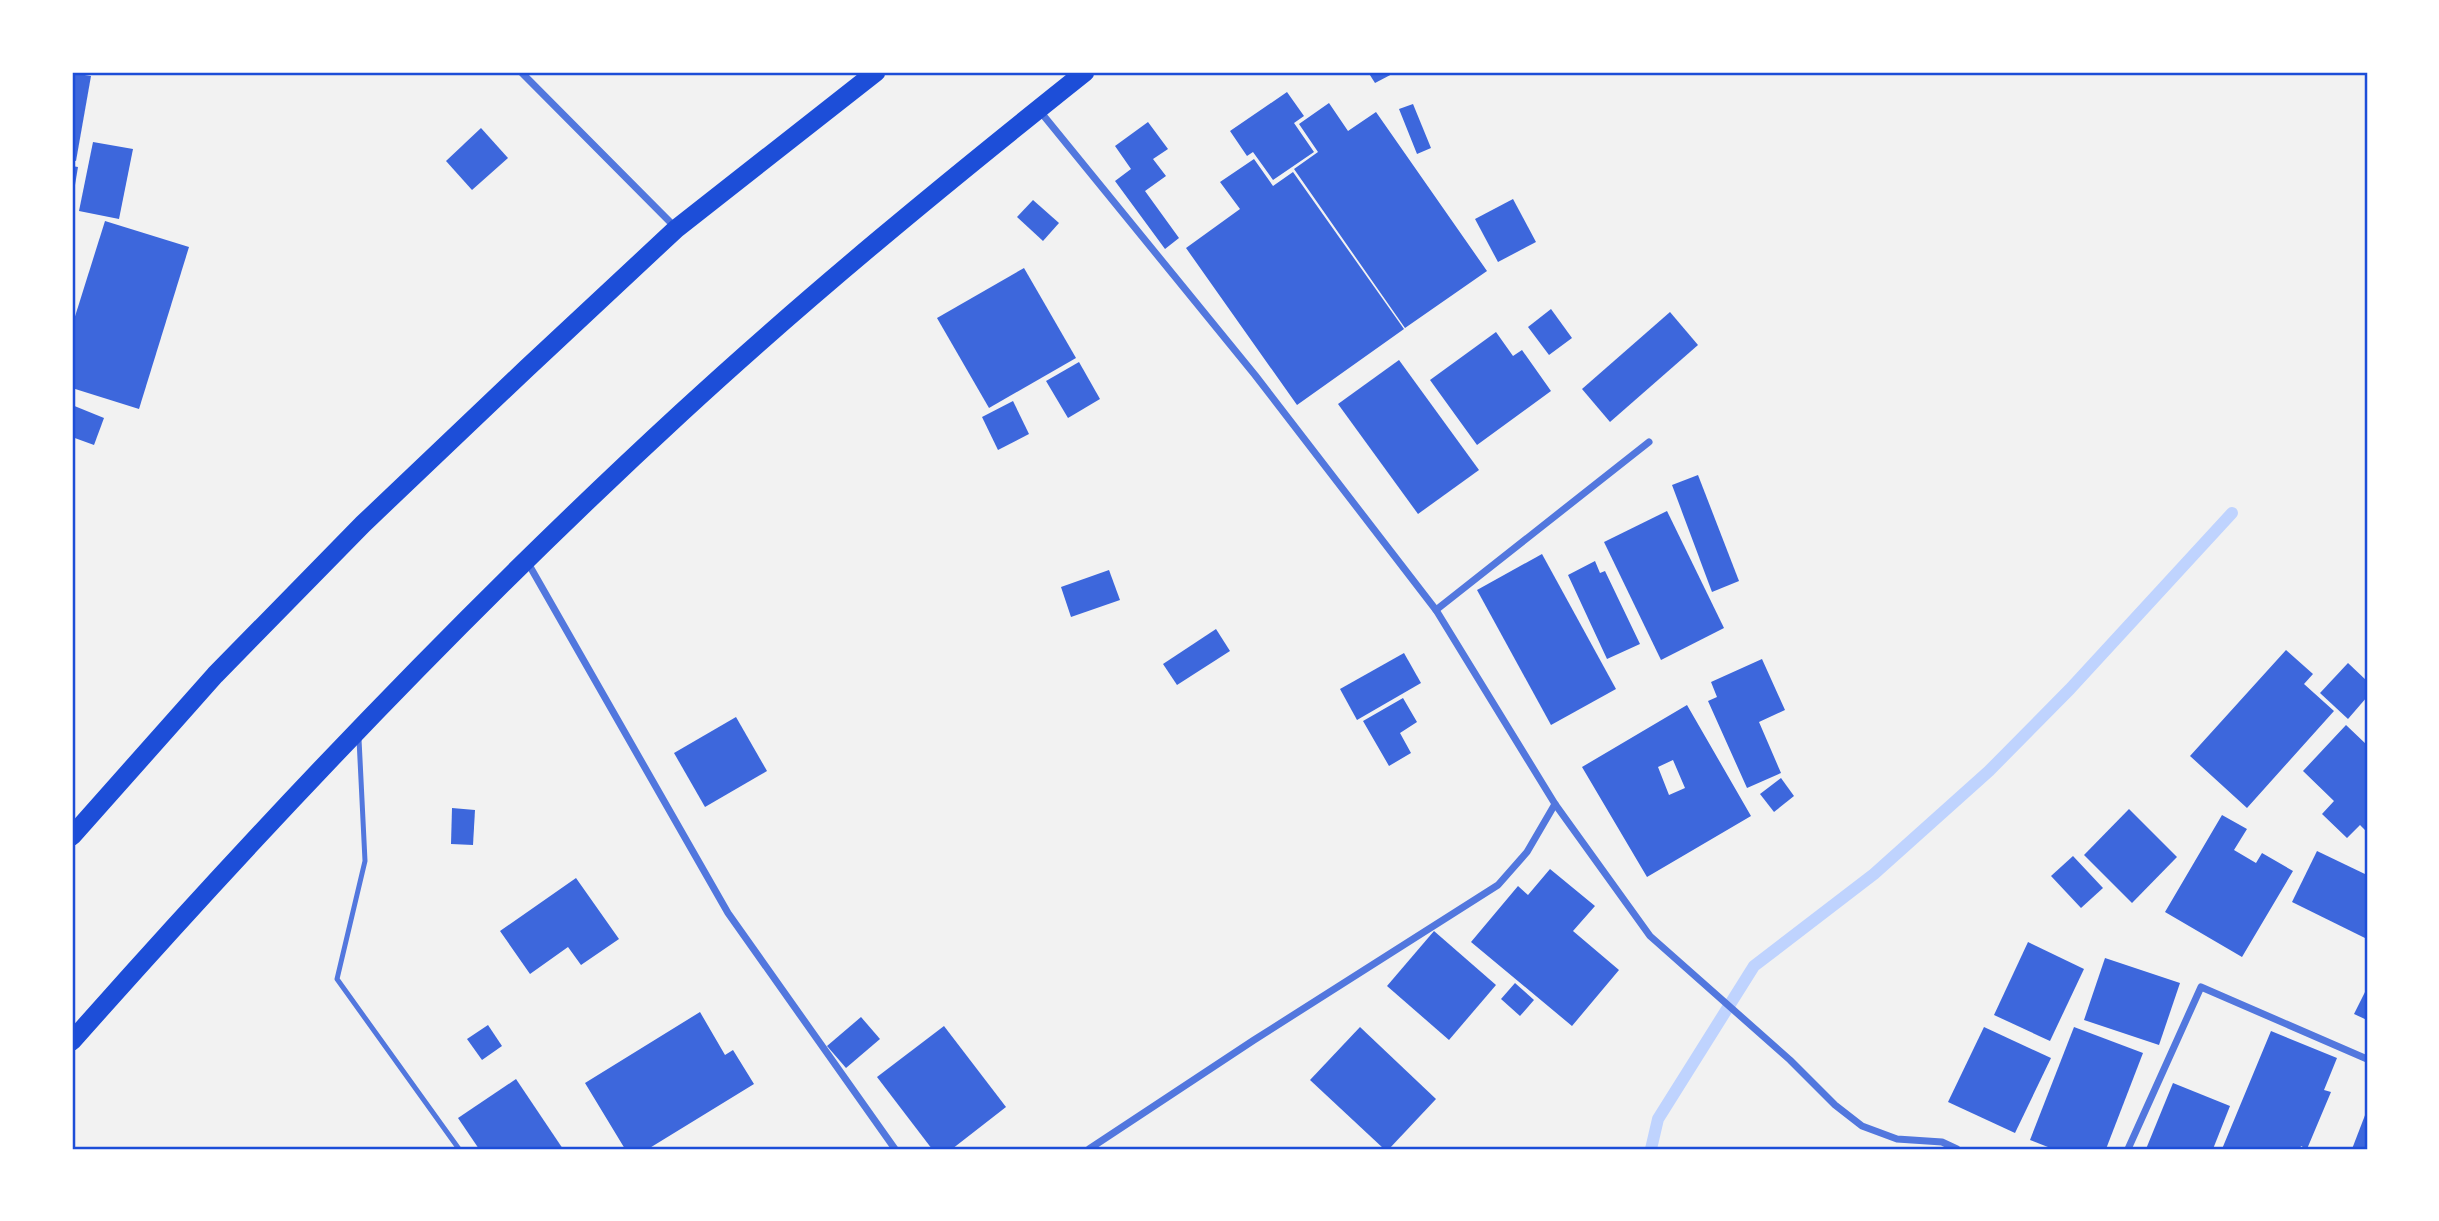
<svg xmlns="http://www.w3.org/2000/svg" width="2439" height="1221" font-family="Overpass,sans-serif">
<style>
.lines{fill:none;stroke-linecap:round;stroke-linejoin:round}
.stream{stroke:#bfd3fe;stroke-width:12}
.building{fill:#3d67dc;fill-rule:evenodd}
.service{stroke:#5277de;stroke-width:5}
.minor{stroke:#5277de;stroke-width:7}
.trunk{stroke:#1d4ed8;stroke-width:19}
.neatline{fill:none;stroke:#1d4ed8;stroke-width:2.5}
</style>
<rect width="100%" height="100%" fill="#f2f2f2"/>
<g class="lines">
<!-- stream -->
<path class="stream" d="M1651,1149L1658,1119L1754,966L1874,874L1989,771L2070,689L2232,513"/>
</g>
<!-- building -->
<g class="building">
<path d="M1368,72H1396L1375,83Z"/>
<path d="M72,73L91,76L76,161L72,160Z"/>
<path d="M1287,92L1304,116L1294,123L1314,152L1273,180L1253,152L1247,156L1230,131Z"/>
<path d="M1329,103L1348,131L1376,112L1487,271L1405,328L1294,169L1318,152L1299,124Z"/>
<path d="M1413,104L1431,148L1417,154L1399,109Z"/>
<path d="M1148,122L1168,149L1153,159L1166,176L1145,191L1179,238L1165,249L1115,181L1131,169L1115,146Z"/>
<path d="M481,128L508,158L472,190L446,161Z"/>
<path d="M93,142L133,149L119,219L79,211Z"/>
<path d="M1254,159L1273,186L1293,172L1404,329L1297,405L1186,248L1240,209L1220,182Z"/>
<path d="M72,166L78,167L73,197L72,196Z"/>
<path d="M1513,199L1536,242L1498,262L1475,219Z"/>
<path d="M1033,200L1059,223L1043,241L1017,217Z"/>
<path d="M105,221L189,247L139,409L72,388V326Z"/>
<path d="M1024,268L1076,358L989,408L937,318Z"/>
<path d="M1551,309L1572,338L1549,355L1528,327Z"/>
<path d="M1670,312L1698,345L1610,422L1582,389Z"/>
<path d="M1496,332L1513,356L1522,350L1551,391L1477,445L1430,380Z"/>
<path d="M1399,360L1479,470L1418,514L1338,404Z"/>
<path d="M1079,362L1100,399L1068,418L1046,381Z"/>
<path d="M1013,401L1029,434L998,450L982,417Z"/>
<path d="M72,405L104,418L94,445L72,437Z"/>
<path d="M1698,475L1739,581L1712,592L1672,485Z"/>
<path d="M1667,511L1724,628L1661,660L1604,542Z"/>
<path d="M1542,554L1616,689L1551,725L1477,590Z"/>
<path d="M1595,561L1600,573L1605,571L1640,644L1607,659L1568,575Z"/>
<path d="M1109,570L1120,600L1071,617L1061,587Z"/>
<path d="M1216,629L1230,651L1177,685L1163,664Z"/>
<path d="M2286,650L2313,674L2304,684L2334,711L2247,808L2190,756Z"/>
<path d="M1404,653L1421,683L1357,720L1340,689Z"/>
<path d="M1762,659L1785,710L1759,722L1781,773L1747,788L1708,701L1717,697L1711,682Z"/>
<path d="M2348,663L2367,681V697L2348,719L2320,693Z"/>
<path d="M1403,698L1417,722L1400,733L1411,753L1389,766L1363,721Z"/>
<path d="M1687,705L1751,816L1647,877L1582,767ZM1673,760L1685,788L1669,795L1658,767Z"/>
<path d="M736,717L767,771L705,807L674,753Z"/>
<path d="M2346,725L2367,745V832L2360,825L2347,838L2322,814L2334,801L2303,771Z"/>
<path d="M1781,778L1794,796L1774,812L1760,794Z"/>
<path d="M452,808L475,810L473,845L451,844Z"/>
<path d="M2129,809L2177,857L2132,903L2084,855Z"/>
<path d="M2222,815L2247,829L2234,850L2256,863L2262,853L2293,871L2242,957L2165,912Z"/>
<path d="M2317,851L2367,875V939L2292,902Z"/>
<path d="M2073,856L2103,888L2081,908L2051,876Z"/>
<path d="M1550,869L1595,906L1573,931L1619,970L1572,1026L1471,942L1518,886L1528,895Z"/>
<path d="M576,878L619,939L581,965L568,947L530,974L500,931Z"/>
<path d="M1434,931L1496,985L1449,1040L1387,986Z"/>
<path d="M2028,942L2084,969L2050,1041L1994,1015Z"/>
<path d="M2105,958L2180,983L2159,1045L2084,1020Z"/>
<path d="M1515,983L1534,1000L1520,1016L1501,999Z"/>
<path d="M2367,988V1020L2354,1014Z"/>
<path d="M700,1012L725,1055L733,1050L754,1084L648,1149H625L585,1083Z"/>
<path d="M861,1017L880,1039L846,1068L827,1046Z"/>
<path d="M488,1025L502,1046L482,1060L467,1039Z"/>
<path d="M944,1026L1006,1107L952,1149H932L877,1077Z"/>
<path d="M1360,1027L1436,1099L1389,1149H1384L1310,1080Z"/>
<path d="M1984,1027L2051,1058L2015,1133L1948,1102Z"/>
<path d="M2074,1027L2143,1053L2106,1149H2053L2030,1140Z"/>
<path d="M2271,1031L2337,1058L2324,1090L2331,1092L2307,1149L2301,1146L2300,1149H2222Z"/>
<path d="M516,1079L563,1149H479L458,1118Z"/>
<path d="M2173,1083L2230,1106L2213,1149H2146Z"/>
<path d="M2367,1110V1149H2352Z"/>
</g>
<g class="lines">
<!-- service -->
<path class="service" d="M359,739L365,861L337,979L459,1149"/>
<!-- minor -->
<g class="minor">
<path d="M521,72L676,228"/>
<path d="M1039,110L1255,375L1436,610L1555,804L1650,936L1790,1060L1835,1105L1862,1126L1897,1139L1942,1142L1957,1149"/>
<path d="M528,563L728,913L895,1149"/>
<path d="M1436,610L1649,442"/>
<path d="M1089,1149L1254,1040L1498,885L1527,852L1555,804"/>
<path d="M2128,1149L2201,987L2367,1059"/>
</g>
<!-- trunk -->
<g class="trunk">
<path d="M72,836L215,675L363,524L526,369L676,229L876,72"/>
<path d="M72,1041C265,823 466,611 681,413C810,294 947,182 1085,72"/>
</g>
</g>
<!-- border -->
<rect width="2439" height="1221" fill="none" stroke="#ffffff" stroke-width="147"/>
<rect x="74" y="74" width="2292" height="1074" class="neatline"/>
</svg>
